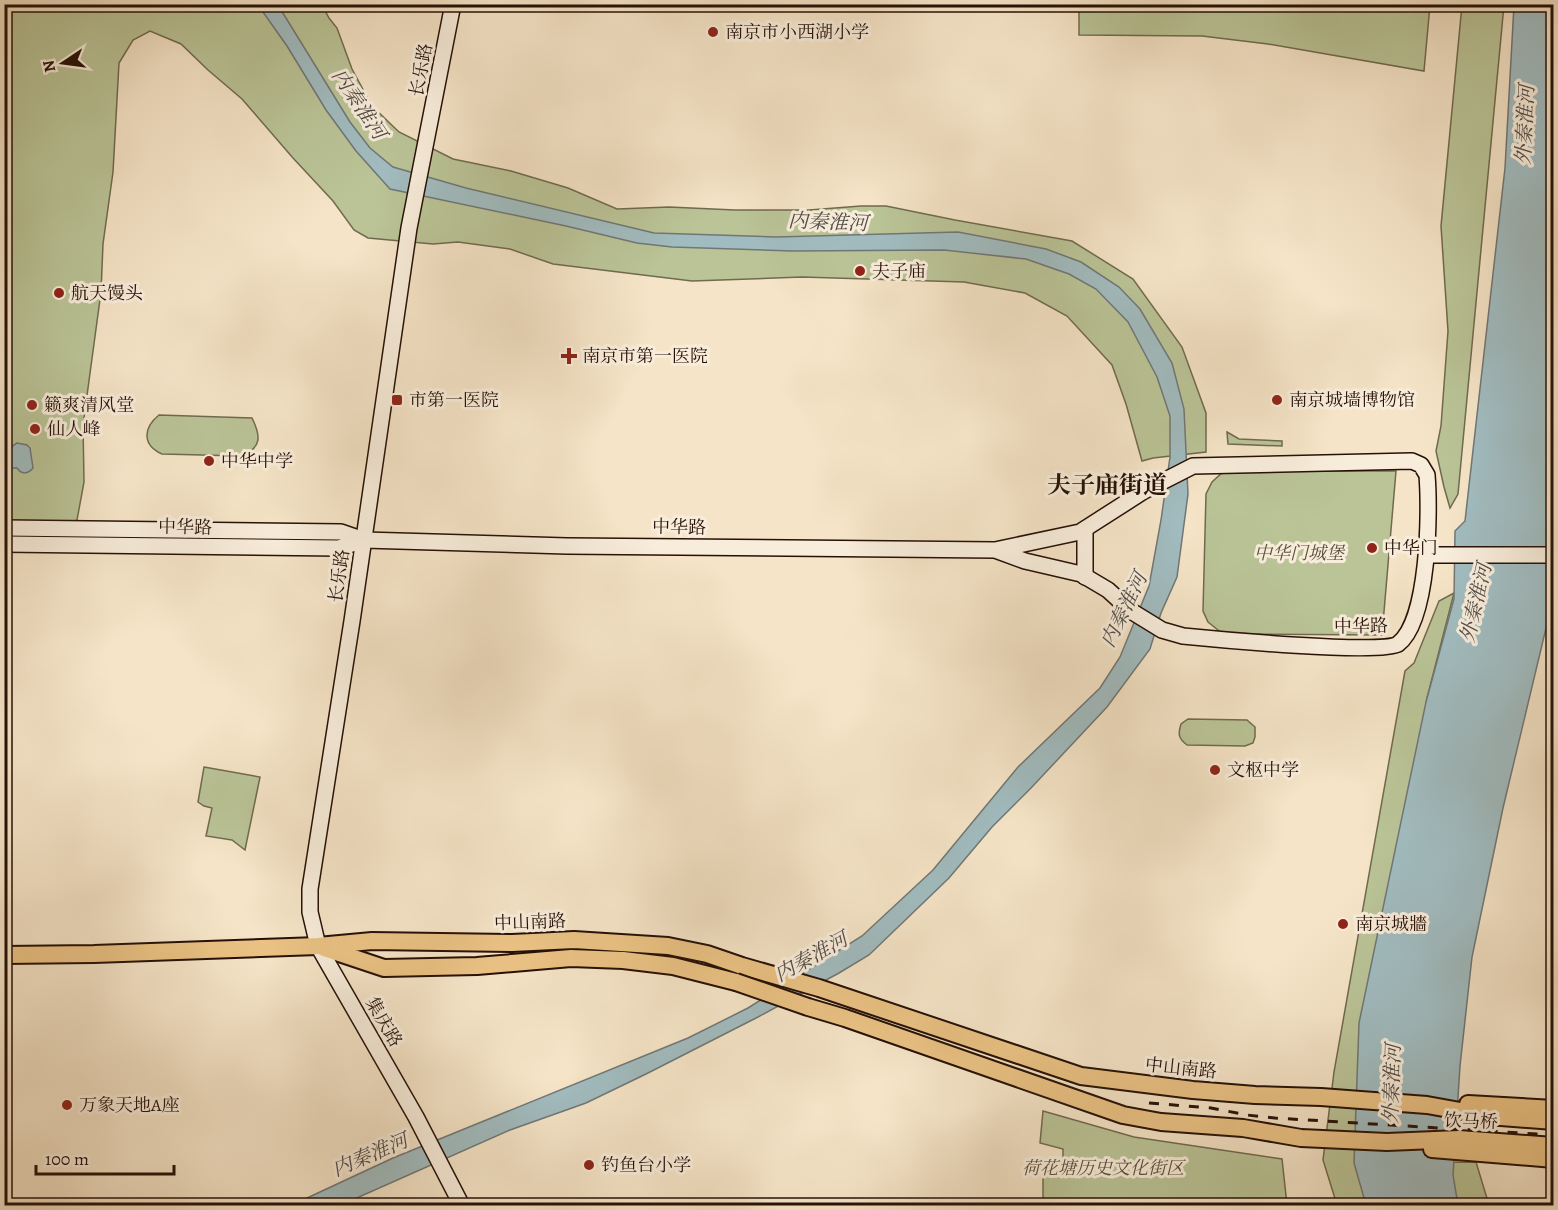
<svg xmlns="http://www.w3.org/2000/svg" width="1558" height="1210" font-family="Alegreya,'Noto Serif SC',serif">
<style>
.green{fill:#bac497;stroke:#706a4e;stroke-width:1.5}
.water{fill:#a1bcc0;stroke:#707776;stroke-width:1.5}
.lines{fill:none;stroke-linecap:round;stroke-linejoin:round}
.stream{stroke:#707776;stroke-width:3}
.secondary-casing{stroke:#261006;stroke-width:18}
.primary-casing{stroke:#261006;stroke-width:20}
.secondary{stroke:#f8eddb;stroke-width:15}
.primary{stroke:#eac284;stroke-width:16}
.rail{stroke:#261006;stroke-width:3;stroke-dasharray:10 10;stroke-linecap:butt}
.primary-bridge-casing{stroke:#261006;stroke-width:20;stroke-linecap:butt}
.primary-bridge{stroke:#eac284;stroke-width:16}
.poi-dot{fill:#8f2418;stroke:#f8eddb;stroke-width:2}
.labels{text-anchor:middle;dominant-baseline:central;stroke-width:6;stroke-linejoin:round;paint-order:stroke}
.poi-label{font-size:18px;fill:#261006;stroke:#f8eddb;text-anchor:start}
.street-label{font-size:18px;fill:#261006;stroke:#f8eddb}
.park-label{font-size:18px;font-style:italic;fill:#5a4f39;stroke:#f8eddb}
.water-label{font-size:20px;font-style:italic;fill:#514c47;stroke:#f8eddb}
.district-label{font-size:24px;font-weight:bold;fill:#261006;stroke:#f8eddb}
</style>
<rect width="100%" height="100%" fill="#f5e4c7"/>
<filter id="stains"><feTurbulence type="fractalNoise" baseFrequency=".00333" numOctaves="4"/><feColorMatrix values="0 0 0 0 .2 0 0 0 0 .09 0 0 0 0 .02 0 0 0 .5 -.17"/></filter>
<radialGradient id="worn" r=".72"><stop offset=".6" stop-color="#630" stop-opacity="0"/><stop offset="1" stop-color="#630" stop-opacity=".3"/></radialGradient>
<!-- green -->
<g class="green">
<path d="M4,5H322L329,18L337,28L352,69L372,106L399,132L453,159L511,171L568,188L617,209L669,207L735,210H809L861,206H886L955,220L1072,241L1133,279L1182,347L1206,413V452L1153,458L1142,461L1126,404L1112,365L1067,316L1025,293L964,282L802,277L692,281L553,264L510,249L458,242L433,244L368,238L354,230L333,201L293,158L242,99L208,70L181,44L150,31L133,40L119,63L113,172L103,244L101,292L83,425L84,482L77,520L48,530L5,531Z"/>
<path d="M1079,5H1430L1424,71L1268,44L1202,36L1079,35Z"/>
<path d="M1462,5H1504L1458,494L1450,508L1444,487L1436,451L1441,426L1448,331L1441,226Z"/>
<path d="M159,415L252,418C261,436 262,448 241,456L162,454C142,445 143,428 159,415Z"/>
<path d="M1227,432L1239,439L1282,441V446L1228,444Z"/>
<path d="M1224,471H1396L1382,635L1223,634L1208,622L1203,611L1206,494L1212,482Z"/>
<path d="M1454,593L1427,698L1355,1163L1476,1162L1489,1205H1337L1323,1160L1334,1072L1405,671L1414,663L1439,601Z"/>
<path d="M1188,719L1247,720L1255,727V737L1253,743L1245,746L1187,745C1178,738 1178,734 1181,724Z"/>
<path d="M204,767L260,777L245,850L232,840L206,836L212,808L204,806L198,802Z"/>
<path d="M1043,1111L1134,1137L1282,1159L1287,1205H1043V1176L1063,1175V1149L1040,1143Z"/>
</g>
<!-- water -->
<g class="water">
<path d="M258,5H278L350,122L370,148L393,167L466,188L654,233L776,237L958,232L1046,249L1081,262L1119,287L1140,309L1172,363L1184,409L1188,494L1177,577L1161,613L1150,649L1107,707L1031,788L992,827L949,878L869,955L839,973L758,1017L646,1074L586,1103L510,1130L341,1205H292L393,1158L688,1038L748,1008L862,936L933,870L1018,767L1100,688L1120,657L1149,586L1161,520L1170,457V416L1157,377L1128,322L1096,289L1069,274L1026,259L944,250L792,251L672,247L637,243L566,226L390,189L356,151L326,110L287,46Z"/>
<path d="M1514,5H1553V599L1503,808L1472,957L1460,1066L1453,1175L1458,1205H1366L1354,1163L1359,1023L1426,702L1454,599L1455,531L1465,521L1505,168Z"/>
<path d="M17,443L27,445L30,448L33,468C28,474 22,475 17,468H10C8,458 6,449 17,443Z"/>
</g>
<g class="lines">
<!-- stream -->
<path class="stream" d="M1548,873H1554"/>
<defs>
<g id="secondary">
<path d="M453,4L409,228L352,621L310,889V912L318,946L416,1117L462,1206"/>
<path d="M4,528L341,532L364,540L567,546L995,550L1080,532L1144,491L1193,466L1412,461L1421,465L1427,475C1430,511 1429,621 1398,644C1383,655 1213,639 1183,636L1162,630L1131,611L1108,590L1081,574L1025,561L995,550"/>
<path d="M1085,529V577"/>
<path d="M4,544L339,548L364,540"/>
<path d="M1427,555H1554"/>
</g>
<g id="primary">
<path d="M324,948L384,968L477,966L571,958L623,960L673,966L736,982"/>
<path d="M4,955L94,954L318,946L372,941L512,943L574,940L668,946L707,954L742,966L819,988L1081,1076L1193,1090L1255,1095L1321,1097L1427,1105L1488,1116L1554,1121"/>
<path d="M808,1007L845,1018L1123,1115L1161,1122L1243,1128L1301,1138L1387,1142L1459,1139L1554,1146"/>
<path d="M1468,1104L1554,1109"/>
<path d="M1432,1149L1554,1159"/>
</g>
</defs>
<!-- secondary casing -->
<use href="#secondary" class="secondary-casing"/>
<!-- primary casing -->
<use href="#primary" class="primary-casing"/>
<!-- secondary -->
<use href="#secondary" class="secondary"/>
<!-- primary -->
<use href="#primary" class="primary"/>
<!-- rail -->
<path class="rail" d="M1149,1103L1211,1108L1247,1115L1275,1118L1554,1135"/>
<defs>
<path id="primary-bridge" d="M736,982L808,1007"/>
</defs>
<!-- primary-bridge casing -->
<use href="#primary-bridge" class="primary-bridge-casing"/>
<!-- primary-bridge -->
<use href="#primary-bridge" class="primary-bridge"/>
</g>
<!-- markers -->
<g class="poi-dot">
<circle cx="713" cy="32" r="6"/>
<circle cx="860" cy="271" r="6"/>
<circle cx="59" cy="293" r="6"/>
<path d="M566 347h6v6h6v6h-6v6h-6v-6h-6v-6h6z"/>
<rect x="391" y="394" width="12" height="12" rx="3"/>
<circle cx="1277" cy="400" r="6"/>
<circle cx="32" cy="405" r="6"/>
<circle cx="35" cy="429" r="6"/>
<circle cx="209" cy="461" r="6"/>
<circle cx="1372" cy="548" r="6"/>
<circle cx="1215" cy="770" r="6"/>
<circle cx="1343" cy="924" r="6"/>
<circle cx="67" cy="1105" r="6"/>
<circle cx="589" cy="1165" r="6"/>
</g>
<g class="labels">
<!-- poi labels -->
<g class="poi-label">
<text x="725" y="32">南京市小西湖小学</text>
<text x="872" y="271">夫子庙</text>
<text x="71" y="293">航天馒头</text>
<text x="582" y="356">南京市第一医院</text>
<text x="409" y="400">市第一医院</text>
<text x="1289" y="400">南京城墙博物馆</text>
<text x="44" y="405">籁爽清风堂</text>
<text x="47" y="429">仙人峰</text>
<text x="221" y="461">中华中学</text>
<text x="1384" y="548">中华门</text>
<text x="1227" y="770">文枢中学</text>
<text x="1355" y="924">南京城牆</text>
<text x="79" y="1105">万象天地A座</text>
<text x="601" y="1165">钓鱼台小学</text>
</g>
<!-- street labels -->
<g class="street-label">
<text transform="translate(421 70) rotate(-79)">长乐路</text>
<text transform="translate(185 527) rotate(1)">中华路</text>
<text transform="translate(679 527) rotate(1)">中华路</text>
<text transform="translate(339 576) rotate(-82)">长乐路</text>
<text transform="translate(1361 626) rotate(-1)">中华路</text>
<text transform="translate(530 922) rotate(-2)">中山南路</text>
<text transform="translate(384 1022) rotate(60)">集庆路</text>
<text transform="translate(1181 1068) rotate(6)">中山南路</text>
<text transform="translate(1471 1121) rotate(2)">饮马桥</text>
</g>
<!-- park labels -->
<g class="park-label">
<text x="1299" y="553">中华门城堡</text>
<text x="1103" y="1168">荷花塘历史文化街区</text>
</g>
<!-- water labels -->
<g class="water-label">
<text transform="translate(359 104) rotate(56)">内秦淮河</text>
<text transform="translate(1525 125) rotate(-87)">外秦淮河</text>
<text transform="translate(828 222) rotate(2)">内秦淮河</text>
<text transform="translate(1476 603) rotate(-77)">外秦淮河</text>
<text transform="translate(1124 610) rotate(-64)">内秦淮河</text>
<text transform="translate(811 957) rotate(-29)">内秦淮河</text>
<text transform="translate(1392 1084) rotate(-88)">外秦淮河</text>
<text transform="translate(370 1155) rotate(-23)">内秦淮河</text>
</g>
<!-- district labels -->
<g class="district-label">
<text x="1107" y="485">夫子庙街道</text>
</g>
</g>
<!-- margin -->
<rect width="1558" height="1210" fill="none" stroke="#f5e4c7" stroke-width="24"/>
<rect x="6" y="6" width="1546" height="1198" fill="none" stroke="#261006" stroke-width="3"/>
<rect x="12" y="12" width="1534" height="1186" fill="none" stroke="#261006" stroke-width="1.5"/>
<!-- north arrow -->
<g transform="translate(63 63) rotate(257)" stroke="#f8eddb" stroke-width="4.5" paint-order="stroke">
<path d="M0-4.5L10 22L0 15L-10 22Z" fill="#261006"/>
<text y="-9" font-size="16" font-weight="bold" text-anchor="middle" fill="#261006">N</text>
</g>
<!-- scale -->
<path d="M36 1165v9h138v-9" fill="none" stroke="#261006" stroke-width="3"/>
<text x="45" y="1165" font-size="18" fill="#261006" stroke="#f8eddb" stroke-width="4.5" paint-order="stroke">100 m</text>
<rect width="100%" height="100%" filter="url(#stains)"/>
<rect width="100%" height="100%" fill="url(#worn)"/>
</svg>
